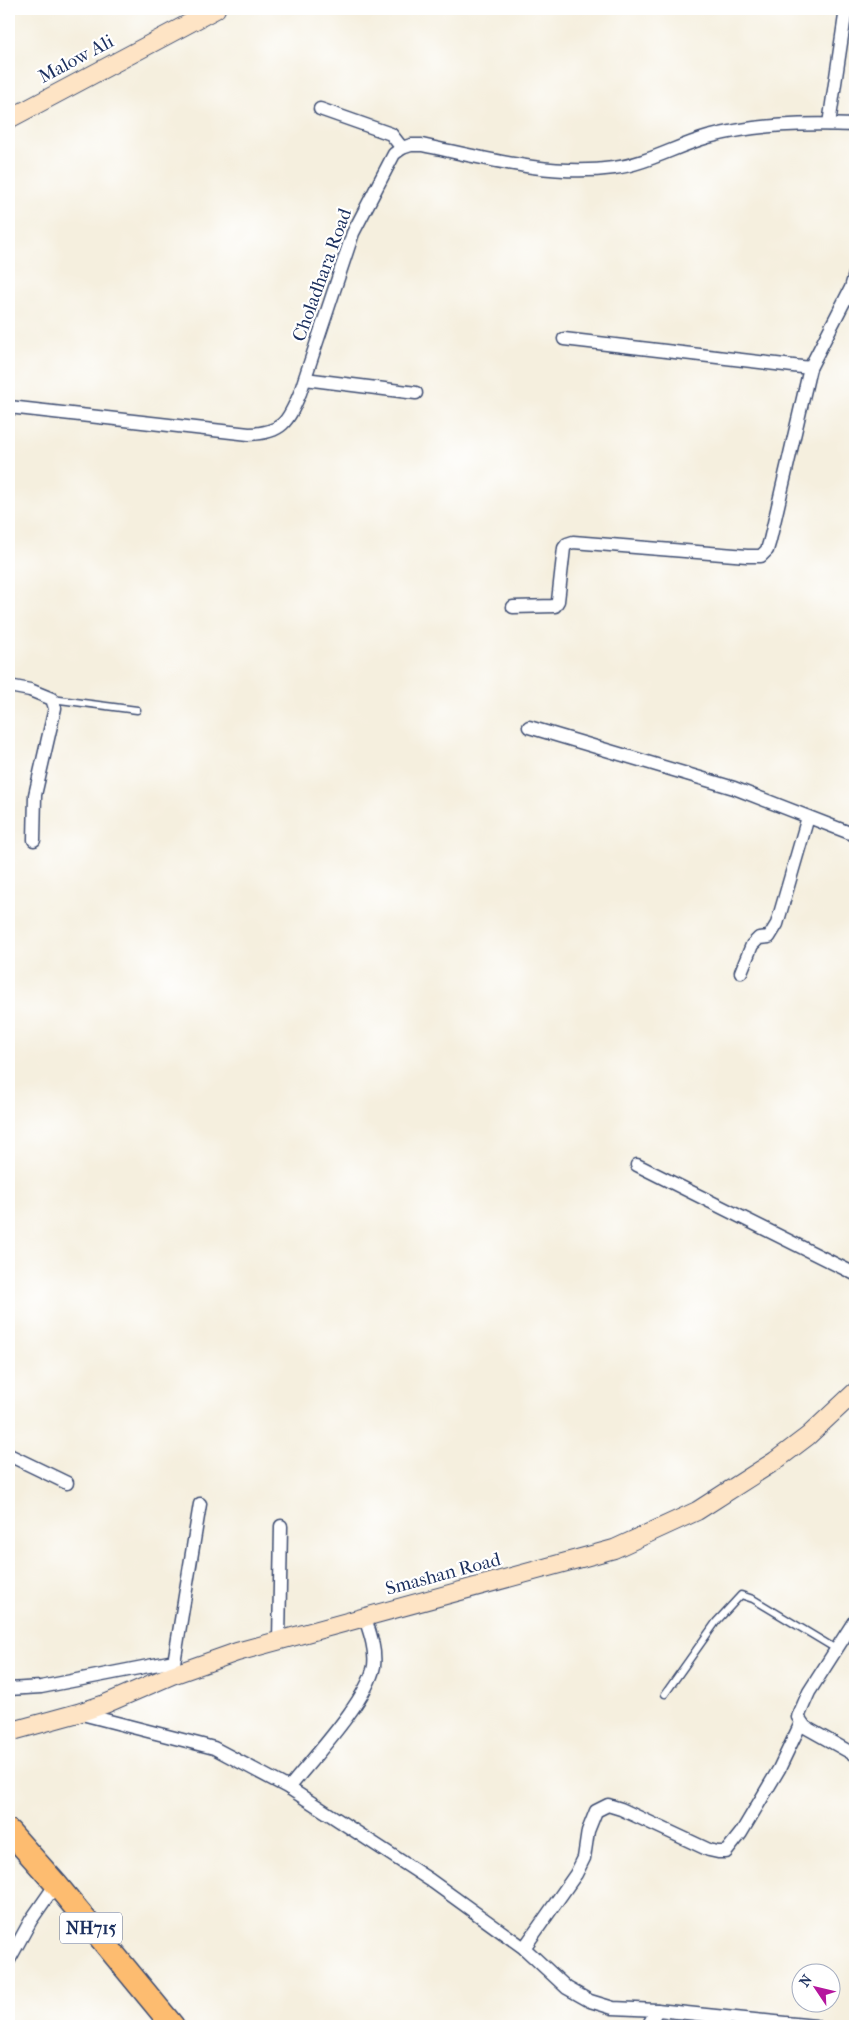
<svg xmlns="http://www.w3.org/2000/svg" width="864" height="2035" font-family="'IM FELL French Canon',serif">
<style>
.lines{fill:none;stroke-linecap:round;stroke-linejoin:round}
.lane-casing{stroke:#3c4c71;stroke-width:9}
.street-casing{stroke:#3c4c71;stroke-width:15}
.secondary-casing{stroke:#3c4c71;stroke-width:20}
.highway-casing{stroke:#3c4c71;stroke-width:25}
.lane{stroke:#fff;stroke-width:6}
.street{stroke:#fff;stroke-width:12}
.secondary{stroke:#fee4c5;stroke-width:18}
.highway{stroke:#fdbc6f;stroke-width:22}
.labels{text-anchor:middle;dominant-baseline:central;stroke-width:4.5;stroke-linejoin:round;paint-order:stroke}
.shield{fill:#fff;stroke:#5f6d8e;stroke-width:1}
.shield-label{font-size:18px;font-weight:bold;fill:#1b2f5e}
.street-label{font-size:19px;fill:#1b2f5e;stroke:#fff}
</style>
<rect width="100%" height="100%" fill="#fff"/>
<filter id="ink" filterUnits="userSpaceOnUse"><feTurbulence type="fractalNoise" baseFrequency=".02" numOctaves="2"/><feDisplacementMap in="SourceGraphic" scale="10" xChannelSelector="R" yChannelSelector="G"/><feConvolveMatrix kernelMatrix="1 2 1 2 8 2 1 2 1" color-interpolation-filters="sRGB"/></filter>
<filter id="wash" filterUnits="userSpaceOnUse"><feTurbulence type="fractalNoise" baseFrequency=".0096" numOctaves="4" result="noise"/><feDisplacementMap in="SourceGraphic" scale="20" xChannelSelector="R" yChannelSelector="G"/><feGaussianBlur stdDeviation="1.12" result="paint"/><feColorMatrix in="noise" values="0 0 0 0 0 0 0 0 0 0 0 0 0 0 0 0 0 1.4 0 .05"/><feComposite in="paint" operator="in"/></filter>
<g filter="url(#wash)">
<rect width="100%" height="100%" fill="#f5efde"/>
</g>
<g filter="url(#ink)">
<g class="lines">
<defs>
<g id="lane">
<path d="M52,699L137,710"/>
<path d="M665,1694L716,1622L741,1595L753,1599L836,1649"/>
</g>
<g id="street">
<path d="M320,109L391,134L402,148"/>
<path d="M829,124L846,9"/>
<path d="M564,339L810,368"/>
<path d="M305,379L416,393"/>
<path d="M9,407L249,434C282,433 288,422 300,393L353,233L394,154L402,148L411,145H422C484,158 550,177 614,168C646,164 676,146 708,137C756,124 806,123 855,125"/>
<path d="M513,607L555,606L558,601L564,548L567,544L573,542L747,556H761L767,550L770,540L810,368L851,288L855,274"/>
<path d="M9,686L30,690L52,699L55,708L35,795L34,840"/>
<path d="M529,727L734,788L855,835"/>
<path d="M741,972L752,945L759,938L769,937L777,924L808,817"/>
<path d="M637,1165L855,1274"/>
<path d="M9,1455L67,1483"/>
<path d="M855,1620L809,1692L798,1717L805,1727L855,1755"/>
<path d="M279,1641L281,1526"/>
<path d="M172,1675L200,1504"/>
<path d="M9,1689L41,1687L174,1661"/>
<path d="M78,1713L214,1748L289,1788L430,1880L524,1948L567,1988L590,2001L613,2008L657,2010L815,2026"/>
<path d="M289,1788C312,1759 367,1701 374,1666C376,1650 370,1633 365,1618"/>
<path d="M524,1948L576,1874L584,1858L588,1831L596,1811L608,1805L621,1809L709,1850L718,1852H726L741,1833L779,1769L801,1723"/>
<path d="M9,1960L31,1920L56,1884"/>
<path d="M648,2026L657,2010"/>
</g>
<g id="secondary">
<path d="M9,119L216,9"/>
<path d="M9,1732L78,1713L105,1704L172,1675L237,1652L614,1549L697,1511L775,1461L808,1436L855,1392"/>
</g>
<path id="highway" d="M9,1831L56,1884L173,2026"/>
</defs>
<!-- lane casing -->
<use href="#lane" class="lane-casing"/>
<!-- street casing -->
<use href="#street" class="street-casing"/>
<!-- secondary casing -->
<use href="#secondary" class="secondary-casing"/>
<!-- highway casing -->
<use href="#highway" class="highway-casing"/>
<!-- lane -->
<use href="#lane" class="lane"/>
<!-- street -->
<use href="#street" class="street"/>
<!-- secondary -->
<use href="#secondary" class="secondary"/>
<!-- highway -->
<use href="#highway" class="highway"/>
</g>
</g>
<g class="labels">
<!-- shield labels -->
<rect class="shield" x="60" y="1912.5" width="62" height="31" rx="4"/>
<g class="shield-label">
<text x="91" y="1928">NH715</text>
</g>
<!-- street labels -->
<g class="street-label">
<text transform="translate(76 59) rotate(-28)">Malow Ali</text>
<text transform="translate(322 275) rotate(-70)">Choladhara Road</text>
<text transform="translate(443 1574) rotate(-15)">Smashan Road</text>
</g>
</g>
<!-- margin -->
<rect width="864" height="2035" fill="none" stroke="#fff" stroke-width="30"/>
<!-- north arrow -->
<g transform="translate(816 1988) rotate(305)"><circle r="24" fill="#ffffff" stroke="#a4acbf"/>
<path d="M0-4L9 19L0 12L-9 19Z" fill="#b5179e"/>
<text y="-8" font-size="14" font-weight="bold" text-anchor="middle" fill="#1b2f5e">N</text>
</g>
</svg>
